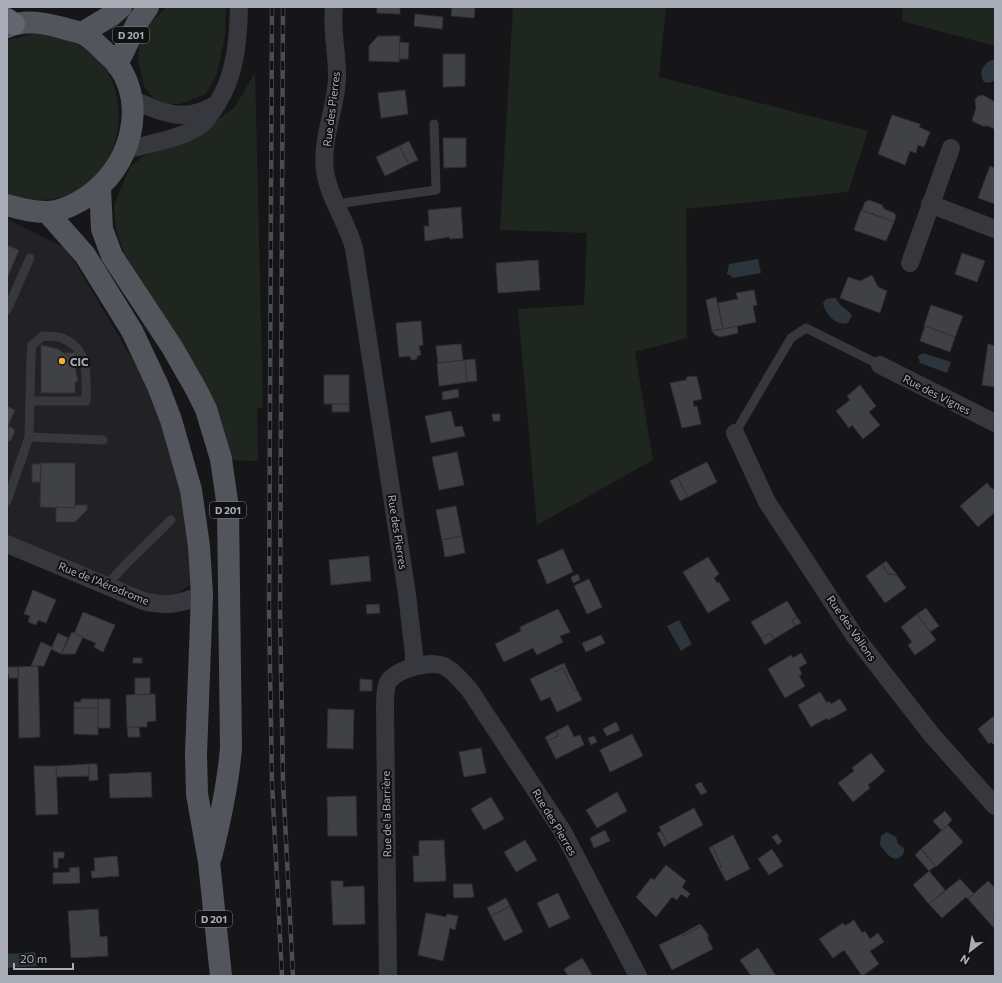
<svg xmlns="http://www.w3.org/2000/svg" width="1002" height="983" font-family="Commissioner,sans-serif">
<style>
.built{fill:#222225}
.green{fill:#1e261f}
.water{fill:#2c353c}
.building{fill:#404145;stroke:#303034}
.lines{fill:none;stroke-linecap:round;stroke-linejoin:round}
.service{stroke:#37383d;stroke-width:9}
.minor{stroke:#37383d;stroke-width:18}
.primary{stroke:#53555c;stroke-width:22}
.motorway{stroke:#63666e;stroke-width:22}
.rail-casing{stroke:#4a4c52;stroke-width:4.5}
.rail{stroke:#111113;stroke-width:3;stroke-dasharray:9;stroke-linecap:butt}
.poi-dot{fill:#f2b134;stroke:#111113;stroke-width:1.5}
.labels{text-anchor:middle;dominant-baseline:central;stroke-width:4;stroke-linejoin:round;paint-order:stroke}
.shield{fill:#111113;stroke:#7b7e86;stroke-width:1}
.shield-label{font-size:10px;font-weight:bold;fill:#a8adb8}
.street-label{font-size:11px;fill:#a8adb8;stroke:#111113}
.poi-label{font-size:11px;font-weight:bold;fill:#a8adb8;stroke:#111113;text-anchor:start}
</style>
<rect width="100%" height="100%" fill="#161618"/>
<!-- built -->
<path class="built" d="M7,219L67,249L150,389L190,522L195,582L152,610L7,550Z"/>
<!-- green -->
<g class="green">
<path d="M167,7H226L225,35L217,74L206,94L180,104H168L154,98L144,87L138,59L140,41L149,24Z"/>
<path d="M513,7H666L659,77L868,131L848,192L686,209L687,338L635,352L653,460L537,525L518,309L584,305L587,233L500,230Z"/>
<path d="M903,7H995V46L902,21Z"/>
<path d="M33,34C167,36 133,236 7,194V40Z"/>
<path d="M255,73L263,407L257,409L258,461L230,460L183,345L124,254L116,229L114,205L130,167L145,155L190,140L234,108Z"/>
</g>
<!-- water -->
<g class="water">
<path d="M995,59V80L990,83L984,82C977,72 985,61 995,59Z"/>
<path d="M758,259L761,273L732,278L731,276L727,274L729,264Z"/>
<path d="M832,298H836C840,308 846,307 852,315L848,323C836,327 825,313 823,303L826,299Z"/>
<path d="M923,353L951,362L947,373L920,363L918,356Z"/>
<path d="M679,620L692,644L681,651L667,626Z"/>
<path d="M887,832L896,837L898,844L904,848C904,852 904,855 900,857C892,863 885,851 880,845L881,836Z"/>
<path d="M35,952L37,966L8,968L7,954Z"/>
</g>
<!-- building -->
<g class="building">
<path d="M377,7H400V14L377,13Z"/>
<path d="M434,7H475L474,18L451,16L452,8Z"/>
<path d="M415,14L443,17L442,29L414,26Z"/>
<path d="M378,36H400L399,62L369,61V46Z"/>
<path d="M400,42L409,43L408,59H399Z"/>
<path d="M443,54H465V86L443,87Z"/>
<path d="M405,90L408,114L381,118L378,93Z"/>
<path d="M983,95L995,102V129L985,125V127L972,121L976,108L975,100L978,96Z"/>
<path d="M892,115L920,124L919,127L930,132L924,147L918,145L916,153L910,151L905,165L878,154Z"/>
<path d="M443,138H466V167L444,168Z"/>
<path d="M409,141L418,160L409,164L399,146Z"/>
<path d="M399,146L409,164L385,176L376,157Z"/>
<path d="M990,166L995,168V204L978,198Z"/>
<path d="M869,200L882,205L884,209L894,213L896,216L894,222L862,210L865,202Z"/>
<path d="M461,207L463,238L450,239L449,237L425,241L424,226H429L428,210Z"/>
<path d="M861,210L894,222L886,241L854,230Z"/>
<path d="M7,245L19,250L7,279Z"/>
<path d="M962,253L985,261L977,282L955,274Z"/>
<path d="M538,260L540,290L498,293L496,263Z"/>
<path d="M872,275L878,287L887,291L880,313L840,298L848,277L860,281Z"/>
<path d="M754,290L757,305L753,306L756,322L723,329L718,303L738,299L736,293Z"/>
<path d="M716,297L723,329L712,331L706,300Z"/>
<path d="M931,305L963,316L955,337L924,326Z"/>
<path d="M421,321L423,345L419,346L421,355L417,356V359L411,360L410,356L399,357L396,323Z"/>
<path d="M737,326L738,333L720,337L715,335L712,331Z"/>
<path d="M925,326L955,337L950,352L920,341Z"/>
<path d="M461,344L463,360L438,363L436,346Z"/>
<path d="M988,344L995,346V387L982,385Z"/>
<path d="M41,345L58,349L69,357L75,366L78,382H75V393H41Z"/>
<path d="M64,353H75V366L69,357Z"/>
<path d="M475,359L477,381L467,382L465,360Z"/>
<path d="M465,360L467,382L439,386L437,363Z"/>
<rect x="324" y="375" width="25" height="29"/>
<path d="M694,376L697,377L702,399L693,401L694,407L697,406L701,424L682,428L670,383L686,380L687,377Z"/>
<path d="M860,385L876,406L869,412L880,425L863,439L852,425L849,428L836,411L850,400L847,396Z"/>
<path d="M458,389L459,397L443,400L442,392Z"/>
<rect x="332" y="404" width="17" height="8"/>
<path d="M7,406L15,410L7,429Z"/>
<path d="M451,411L455,427L462,426L465,436L431,443L425,416Z"/>
<path d="M492,414H500V421H493Z"/>
<path d="M8,426L13,428L15,431L11,440L8,442Z"/>
<path d="M457,452L464,485L439,490L432,457Z"/>
<path d="M707,462L717,482L688,497L677,477Z"/>
<path d="M41,463H75V508L40,507Z"/>
<path d="M32,464H41L40,482H32Z"/>
<path d="M677,477L688,497L680,501L670,481Z"/>
<path d="M987,483L992,489H995V512L978,527L960,506Z"/>
<path d="M75,505H87V510L75,522H56V507L75,508Z"/>
<path d="M456,506L462,536L442,540L436,510Z"/>
<path d="M462,536L465,553L445,557L442,540Z"/>
<path d="M563,549L573,572L547,584L537,560Z"/>
<path d="M369,556L371,581L331,585L329,560Z"/>
<path d="M708,557L719,574L714,578L717,583L719,582L730,600L708,613L683,572Z"/>
<path d="M886,561L897,575L888,574L882,564Z"/>
<path d="M882,564L888,574L897,575L906,588L885,603L866,576Z"/>
<path d="M578,574L580,580L573,583L571,577Z"/>
<path d="M589,579L602,607L587,614L574,586Z"/>
<path d="M33,590L56,600L46,623L38,620L36,625L28,622L30,616L24,614Z"/>
<path d="M787,601L797,617L792,620L795,626L774,639L770,633L761,638L751,622Z"/>
<path d="M379,604L380,613L367,614L366,605Z"/>
<path d="M926,608L939,626L930,632L917,614Z"/>
<path d="M558,609L570,632L560,636L563,642L537,655L533,648L504,662L495,644L521,631L520,627Z"/>
<path d="M83,612L115,625L103,652L94,647L96,643L74,634Z"/>
<path d="M917,614L936,640L915,655L908,645L912,642L901,627Z"/>
<path d="M797,617L801,623L795,626L792,620Z"/>
<path d="M72,632L83,637L75,654H61Z"/>
<path d="M58,633L68,638L61,654L51,649Z"/>
<path d="M770,633L774,639L765,645L761,638Z"/>
<path d="M601,635L605,643L586,652L582,643Z"/>
<path d="M41,642L52,647L44,666H31Z"/>
<path d="M801,653L807,663L799,668L802,674L799,676L805,686L785,698L768,669L791,655L793,658Z"/>
<rect x="133" y="658" width="9" height="5"/>
<path d="M564,663L577,690L574,691L563,668L555,672L553,668Z"/>
<path d="M38,666L40,737L19,738L18,667Z"/>
<path d="M7,667H18V678H9V674H7Z"/>
<path d="M553,668L555,672L563,668L574,691L577,690L582,700L557,712L550,697L541,701L530,679Z"/>
<path d="M135,678H150V694L135,695Z"/>
<path d="M360,679L372,680V691H360Z"/>
<path d="M820,692L827,703L829,701L831,704L840,699L847,710L828,720L827,718L811,727L798,705Z"/>
<path d="M155,694L156,721L147,722V727H127L126,695Z"/>
<path d="M81,699H98V708H74V702H81Z"/>
<rect x="98" y="699" width="12" height="29"/>
<path d="M74,708H98V735L74,734Z"/>
<path d="M328,709L354,710L353,749L327,748Z"/>
<path d="M995,715V746L991,742L989,744L978,729Z"/>
<path d="M616,722L620,730L607,736L603,729Z"/>
<path d="M568,725L574,737L580,735L584,745L556,759L547,741L558,736L556,731Z"/>
<path d="M127,727H139L140,737H128Z"/>
<path d="M556,731L558,736L547,741L545,737Z"/>
<path d="M632,734L643,756L610,772L600,750Z"/>
<path d="M594,736L597,742L591,745L588,738Z"/>
<path d="M481,748L486,773L464,777L459,752Z"/>
<path d="M871,753L885,771L868,785L870,788L853,802L838,783L854,771L852,768Z"/>
<path d="M89,764V776L57,777L56,766Z"/>
<path d="M89,764H97L98,780L89,781Z"/>
<path d="M34,766H56L58,814L36,815Z"/>
<path d="M151,772L152,797L110,798L109,774Z"/>
<path d="M701,782L707,792L701,795L695,785Z"/>
<path d="M617,792L627,811L597,828L586,810Z"/>
<path d="M356,796L357,836H328L327,797Z"/>
<path d="M491,797L504,819L484,830L471,809Z"/>
<path d="M694,808L703,825L668,844L659,827Z"/>
<path d="M945,811L952,820L942,831L933,821Z"/>
<path d="M948,825L963,842L936,867L921,849Z"/>
<path d="M605,830L610,841L594,848L590,838Z"/>
<path d="M661,831L668,844L664,847L657,833Z"/>
<path d="M777,834L782,841L778,845L772,837Z"/>
<path d="M733,835L750,869L726,881L719,868L722,867L712,846Z"/>
<path d="M444,840L446,881L414,882L413,856H419V841Z"/>
<path d="M525,840L537,860L516,872L504,852Z"/>
<path d="M712,846L722,867L719,868L709,848Z"/>
<path d="M772,849L783,866L769,875L758,859Z"/>
<path d="M921,849L935,866L929,871L915,855Z"/>
<path d="M53,852H64V858H58V868H54Z"/>
<path d="M117,856L119,876L92,878L91,871H95L94,858Z"/>
<path d="M666,865L686,881L682,887L690,894L687,898L681,894L677,900L672,897L656,917L636,897L651,878L654,880Z"/>
<path d="M79,867L80,883L53,884V873L70,872L69,868Z"/>
<path d="M929,871L945,890L929,904L913,885Z"/>
<path d="M960,879L974,894L968,899L966,897L942,918L929,904Z"/>
<path d="M331,881H343V887L364,886L365,924L333,925Z"/>
<path d="M988,881L995,888L994,928L968,899Z"/>
<path d="M453,884H472L474,897L454,898Z"/>
<path d="M558,893L570,918L549,928L537,903Z"/>
<path d="M506,898L510,906L491,916L487,908Z"/>
<path d="M510,906L523,932L504,941L491,916Z"/>
<path d="M98,909L100,937L107,936L108,956L71,958L68,911Z"/>
<path d="M426,913L446,917L447,914L458,916L455,930L450,928L443,961L418,955Z"/>
<path d="M854,920L862,933L865,931L870,939L878,933L884,942L870,951L879,964L862,976L844,950L833,958L819,939L843,923L845,926Z"/>
<path d="M700,924L702,926L683,936L682,934Z"/>
<path d="M702,926L709,936L707,937L713,949L672,970L659,945L682,934L683,936Z"/>
<path d="M758,948L776,976H751L740,960Z"/>
<path d="M582,958L593,976H568L564,969Z"/>
</g>
<g class="lines">
<!-- service -->
<g class="service">
<path d="M336,204L436,190L434,124"/>
<path d="M7,310L30,258"/>
<path d="M735,433L791,338L806,328L880,365"/>
<path d="M29,437L103,440"/>
<path d="M7,501L29,437L31,357L32,345L43,336C48,337 56,336 62,338C90,349 86,376 86,401H30"/>
<path d="M107,585L125,565L171,520"/>
</g>
<!-- minor -->
<g class="minor">
<path d="M334,7C331,31 338,56 337,80C335,111 321,140 325,171C329,198 347,222 354,248L407,594L414,655L413,667"/>
<path d="M131,99C163,113 185,124 217,104"/>
<path d="M125,150C148,144 179,139 198,127C207,121 212,113 217,104C236,74 238,41 239,7"/>
<path d="M930,204L995,229"/>
<path d="M910,263L951,148"/>
<path d="M880,365L995,423"/>
<path d="M735,433L767,502L854,635L931,734L995,806"/>
<path d="M7,544L143,601C168,607 179,604 202,595"/>
<path d="M388,976L385,707C385,699 385,688 388,682C397,669 429,660 444,666C454,671 462,682 469,689L563,832L638,976"/>
</g>
<!-- primary -->
<g class="primary">
<path d="M7,27C26,19 44,23 63,28C69,30 75,31 81,33C89,36 98,45 105,52C109,56 114,60 118,65C148,108 129,168 88,196C76,204 60,212 46,212C33,212 20,209 7,205"/>
<path d="M82,33L112,15L121,7"/>
<path d="M117,65L137,23L148,7"/>
<path d="M100,188L102,229L112,256L172,347L196,389L206,409L221,459L228,508L231,748C228,785 220,821 211,857"/>
<path d="M47,212L85,255L132,331L158,386L171,420L191,490L199,546L202,595L196,754L197,794L209,862L221,976"/>
</g>
<!-- motorway -->
<path class="motorway" d="M7,19L14,24"/>
<defs>
<g id="rail">
<path d="M272,7L269,611L272,782L282,976"/>
<path d="M283,7L280,611L283,782L293,976"/>
</g>
</defs>
<!-- rail casing -->
<use href="#rail" class="rail-casing"/>
<!-- rail -->
<use href="#rail" class="rail"/>
</g>
<!-- markers -->
<circle class="poi-dot" cx="62" cy="361" r="4"/>
<g class="labels">
<!-- shield labels -->
<g class="shield">
<rect x="113" y="27" width="36" height="16" rx="3"/>
<rect x="210" y="502" width="36" height="16" rx="3"/>
<rect x="196" y="911" width="36" height="16" rx="3"/>
</g>
<g class="shield-label">
<text x="131" y="35">D 201</text>
<text x="228" y="510">D 201</text>
<text x="214" y="919">D 201</text>
</g>
<!-- street labels -->
<g class="street-label">
<text transform="translate(331 109) rotate(-83)">Rue des Pierres</text>
<text transform="translate(937 394) rotate(27)">Rue des Vignes</text>
<text transform="translate(398 532) rotate(81)">Rue des Pierres</text>
<text transform="translate(104 583) rotate(22)">Rue de l'Aérodrome</text>
<text transform="translate(852 628) rotate(55)">Rue des Vallons</text>
<text transform="translate(386 814) rotate(-91)">Rue de la Barrière</text>
<text transform="translate(555 822) rotate(59)">Rue des Pierres</text>
</g>
<!-- poi labels -->
<g class="poi-label">
<text x="70" y="361">CIC</text>
</g>
</g>
<!-- border -->
<rect width="1002" height="983" fill="none" stroke="#a8adb8" stroke-width="16"/>
<!-- north arrow -->
<g transform="translate(970 951) rotate(211)" stroke="#111113" stroke-width="3" paint-order="stroke">
<path d="M0-3L7 15L0 10L-7 15Z" fill="#a8adb8"/>
<text y="-6" font-size="11" font-weight="bold" text-anchor="middle" fill="#a8adb8">N</text>
</g>
<!-- scale -->
<path d="M14 963v6h59v-6" fill="none" stroke="#a8adb8" stroke-width="2"/>
<text x="20" y="963" font-size="12" fill="#a8adb8" stroke="#111113" stroke-width="3" paint-order="stroke">20 m</text>
</svg>
